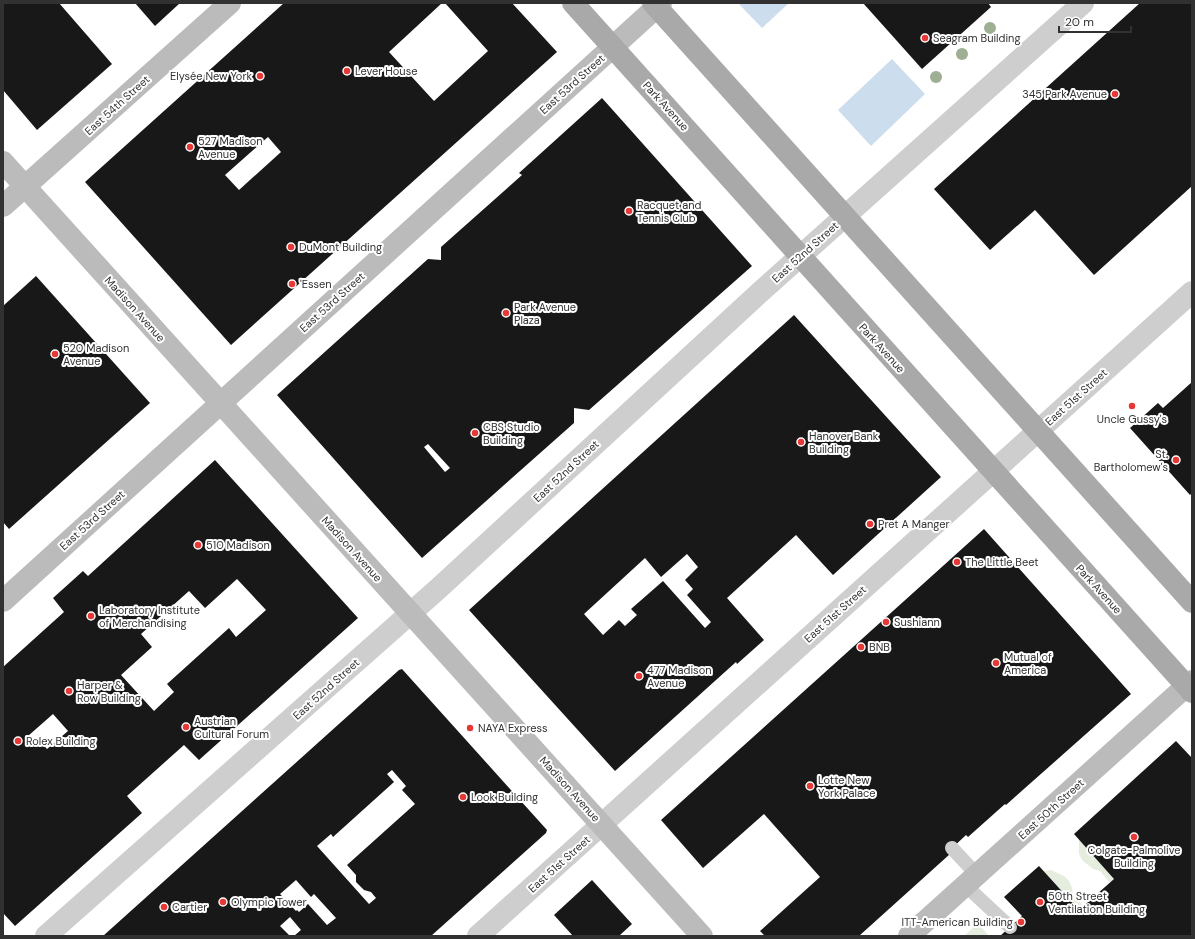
<svg xmlns="http://www.w3.org/2000/svg" width="1195" height="939" font-family="'DM Sans',sans-serif">
<style>
.green{fill:#e5eddf}
.water{fill:#ccdded}
.building{fill:#181818;fill-rule:evenodd}
.lines{fill:none;stroke-linecap:round;stroke-linejoin:round}
.lane{stroke:#cecece;stroke-width:14}
.street{stroke:#cecece;stroke-width:22}
.secondary{stroke:#bbb;stroke-width:22}
.primary{stroke:#a9a9a9;stroke-width:22}
.tree{fill:#9eaf94}
.poi-dot{fill:#e63935;stroke:#fff;stroke-width:1.5}
.labels{text-anchor:middle;dominant-baseline:central;stroke-width:4;stroke-linejoin:round;paint-order:stroke}
.poi-label{font-size:11px;fill:#313131;stroke:#fff;text-anchor:start}
.street-label{font-size:11px;fill:#313131;stroke:#fff}
</style>
<rect width="100%" height="100%" fill="#fff"/>
<!-- green -->
<g class="green">
<path d="M1079,839L1114,879L1110,883L1100,871L1093,869L1082,860L1079,854Z"/>
<path d="M1051,870L1064,876L1069,881L1072,888L1073,895L1084,907L1079,910L1044,871Z"/>
<path d="M978,923L989,936H964Z"/>
</g>
<!-- water -->
<g class="water">
<path d="M738,3H789L762,28Z"/>
<path d="M892,59L925,94L871,146L838,110Z"/>
</g>
<!-- building -->
<g class="building">
<path d="M3,3H59L112,64L37,130L3,90Z"/>
<path d="M135,3H180L155,26Z"/>
<path d="M284,3H442L389,52L434,101L488,51L445,3H512L557,52L231,345L85,182ZM268,137L281,152L239,190L225,175Z"/>
<path d="M863,3H988L991,7L922,69Z"/>
<path d="M1140,3H1192V186L1094,275L1035,210L990,250L934,189Z"/>
<path d="M602,98L752,266L589,410L574,408V423L422,558L277,395L428,259L441,260V247L522,175L519,173ZM428,444L450,468L445,472L424,447Z"/>
<path d="M36,276L150,403L9,529L3,522V306Z"/>
<path d="M794,315L941,477L833,575L796,535L727,598L764,640L737,664L736,662L615,771L469,610ZM687,554L698,567L685,580L693,589L687,595L711,622L705,628L663,581L631,609L637,615L625,626L619,620L603,635L584,614L645,558L661,577Z"/>
<path d="M1192,382V493L1190,495L1130,428L1158,403L1163,408Z"/>
<path d="M215,460L358,618L199,760L184,745L127,796L142,813L15,926L3,913V667L64,612L53,598L83,571L88,576ZM237,579L266,610L236,637L229,628L167,684L174,692L154,711L121,675L152,647L141,634L189,591L205,608ZM53,714L68,731L47,749L42,743L37,747L28,736Z"/>
<path d="M984,529L1131,694L1006,805L1005,804L968,837L966,835L948,852L950,854L859,936H765L760,931L820,877L764,814L703,868L661,820Z"/>
<path d="M402,669L547,830L546,833L431,936H294L301,930L290,917L280,926L290,936H103L399,670ZM392,770L406,786L402,790L415,804L347,865L356,875V882L364,890L371,892L376,898L369,904L317,846L331,834L333,837L394,782L387,774ZM296,880L311,897L314,894L336,918L327,925L308,904L299,912L297,910L296,911L280,894Z"/>
<path d="M1176,741L1192,758V936H1000L1022,916L1004,897L1039,866L1079,910L1114,879L1074,834Z"/>
<path d="M592,880L632,924L619,936H573L554,915Z"/>
</g>
<g class="lines">
<!-- lane -->
<g class="lane">
<path d="M952,848L977,875"/>
<path d="M965,885L1010,927"/>
</g>
<!-- street -->
<g class="street">
<path d="M46,936L439,588L757,295L1083,3"/>
<path d="M478,936L1192,292"/>
</g>
<!-- secondary -->
<g class="secondary">
<path d="M3,162L702,936"/>
<path d="M3,206L230,3"/>
<path d="M3,601L661,3"/>
<path d="M909,936L1192,681"/>
</g>
<!-- primary -->
<g class="primary">
<path d="M573,3L1192,692"/>
<path d="M653,3L1192,602"/>
</g>
</g>
<!-- trees -->
<g class="tree">
<circle cx="990" cy="28" r="6"/>
<circle cx="962" cy="54" r="6"/>
<circle cx="936" cy="77" r="6"/>
</g>
<!-- markers -->
<g class="poi-dot">
<circle cx="925" cy="38" r="4"/>
<circle cx="347" cy="71" r="4"/>
<circle cx="260" cy="76" r="4"/>
<circle cx="1115" cy="94" r="4"/>
<circle cx="190" cy="147" r="4"/>
<circle cx="629" cy="211" r="4"/>
<circle cx="291" cy="247" r="4"/>
<circle cx="292" cy="284" r="4"/>
<circle cx="506" cy="313" r="4"/>
<circle cx="55" cy="354" r="4"/>
<circle cx="1132" cy="406" r="4"/>
<circle cx="475" cy="433" r="4"/>
<circle cx="801" cy="442" r="4"/>
<circle cx="1176" cy="460" r="4"/>
<circle cx="870" cy="524" r="4"/>
<circle cx="198" cy="545" r="4"/>
<circle cx="957" cy="562" r="4"/>
<circle cx="91" cy="616" r="4"/>
<circle cx="886" cy="622" r="4"/>
<circle cx="861" cy="647" r="4"/>
<circle cx="996" cy="663" r="4"/>
<circle cx="639" cy="676" r="4"/>
<circle cx="69" cy="691" r="4"/>
<circle cx="186" cy="727" r="4"/>
<circle cx="470" cy="728" r="4"/>
<circle cx="18" cy="741" r="4"/>
<circle cx="810" cy="786" r="4"/>
<circle cx="463" cy="797" r="4"/>
<circle cx="1134" cy="837" r="4"/>
<circle cx="223" cy="902" r="4"/>
<circle cx="1040" cy="902" r="4"/>
<circle cx="164" cy="907" r="4"/>
<circle cx="1021" cy="922" r="4"/>
</g>
<g class="labels">
<!-- poi labels -->
<g class="poi-label">
<text x="933" y="38">Seagram Building</text>
<text x="355" y="71">Lever House</text>
<text x="252" y="76" text-anchor="end">Elysée New York</text>
<text x="1107" y="94" text-anchor="end">345 Park Avenue</text>
<text x="198" y="141">527 Madison<tspan x="198" dy="13">Avenue</tspan></text>
<text x="637" y="205">Racquet and<tspan x="637" dy="13">Tennis Club</tspan></text>
<text x="299" y="247">DuMont Building</text>
<text x="300" y="284">'Essen</text>
<text x="514" y="307">Park Avenue<tspan x="514" dy="13">Plaza</tspan></text>
<text x="63" y="348">520 Madison<tspan x="63" dy="13">Avenue</tspan></text>
<text x="1132" y="419" text-anchor="middle">Uncle Gussy's</text>
<text x="483" y="427">CBS Studio<tspan x="483" dy="13">Building</tspan></text>
<text x="809" y="436">Hanover Bank<tspan x="809" dy="13">Building</tspan></text>
<text x="1168" y="454" text-anchor="end">St.<tspan x="1168" dy="13">Bartholomew's</tspan></text>
<text x="878" y="524">Pret A Manger</text>
<text x="206" y="545">510 Madison</text>
<text x="965" y="562">The Little Beet</text>
<text x="99" y="610">Laboratory Institute<tspan x="99" dy="13">of Merchandising</tspan></text>
<text x="894" y="622">Sushiann</text>
<text x="869" y="647">BNB</text>
<text x="1004" y="657">Mutual of<tspan x="1004" dy="13">America</tspan></text>
<text x="647" y="670">477 Madison<tspan x="647" dy="13">Avenue</tspan></text>
<text x="77" y="685">Harper &amp;<tspan x="77" dy="13">Row Building</tspan></text>
<text x="194" y="721">Austrian<tspan x="194" dy="13">Cultural Forum</tspan></text>
<text x="478" y="728">NAYA Express</text>
<text x="26" y="741">Rolex Building</text>
<text x="818" y="780">Lotte New<tspan x="818" dy="13">York Palace</tspan></text>
<text x="471" y="797">Look Building</text>
<text x="1134" y="850" text-anchor="middle">Colgate-Palmolive<tspan x="1134" dy="13">Building</tspan></text>
<text x="1048" y="896">50th Street<tspan x="1048" dy="13">Ventilation Building</tspan></text>
<text x="231" y="902">Olympic Tower</text>
<text x="172" y="907">Cartier</text>
<text x="1013" y="922" text-anchor="end">ITT-American Building</text>
</g>
<!-- street labels -->
<g class="street-label">
<text transform="translate(572 84) rotate(-42)">East 53rd Street</text>
<text transform="translate(117 105) rotate(-42)">East 54th Street</text>
<text transform="translate(666 106) rotate(48)">Park Avenue</text>
<text transform="translate(805 252) rotate(-42)">East 52nd Street</text>
<text transform="translate(332 302) rotate(-42)">East 53rd Street</text>
<text transform="translate(135 309) rotate(48)">Madison Avenue</text>
<text transform="translate(882 348) rotate(48)">Park Avenue</text>
<text transform="translate(1076 397) rotate(-42)">East 51st Street</text>
<text transform="translate(566 471) rotate(-43)">East 52nd Street</text>
<text transform="translate(92 520) rotate(-42)">East 53rd Street</text>
<text transform="translate(352 549) rotate(48)">Madison Avenue</text>
<text transform="translate(1099 589) rotate(48)">Park Avenue</text>
<text transform="translate(835 614) rotate(-42)">East 51st Street</text>
<text transform="translate(326 689) rotate(-42)">East 52nd Street</text>
<text transform="translate(570 789) rotate(48)">Madison Avenue</text>
<text transform="translate(1051 809) rotate(-42)">East 50th Street</text>
<text transform="translate(559 864) rotate(-42)">East 51st Street</text>
</g>
</g>
<!-- border -->
<rect width="1195" height="939" fill="none" stroke="#313131" stroke-width="8"/>
<!-- scale -->
<path d="M1059 26v6h72v-6" fill="none" stroke="#313131" stroke-width="2"/>
<text x="1065" y="26" font-size="12" fill="#313131" stroke="#ffffff" stroke-width="3" paint-order="stroke">20 m</text>
</svg>
